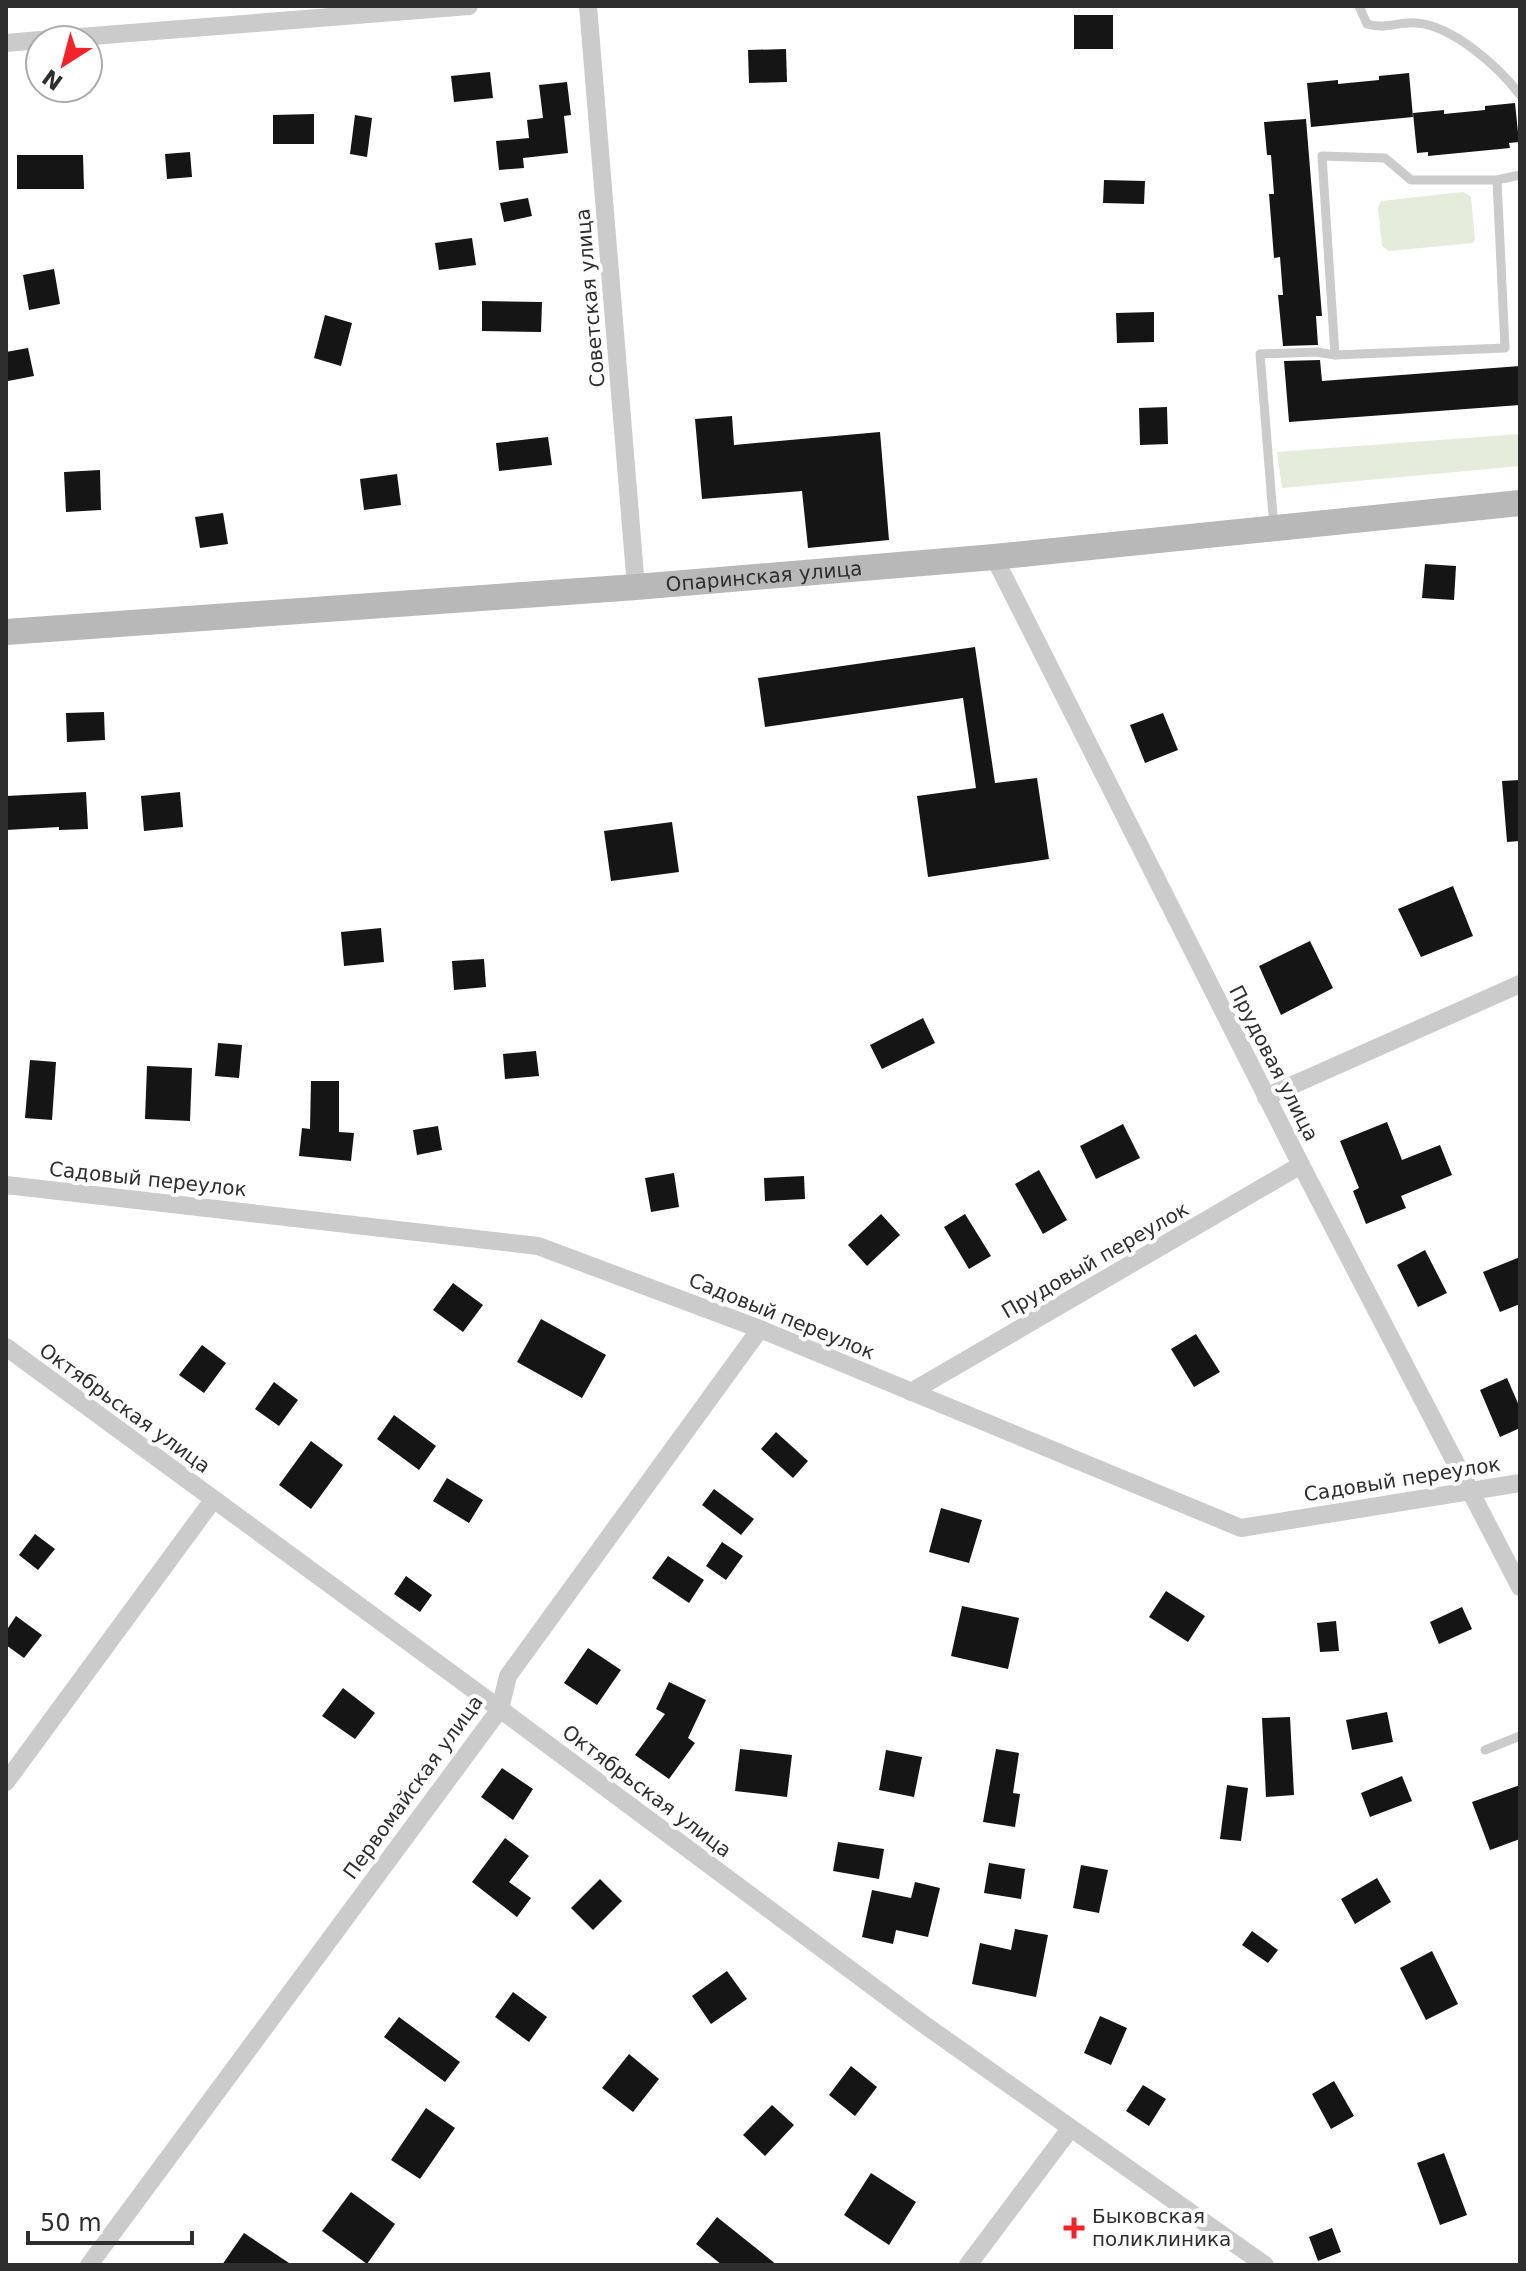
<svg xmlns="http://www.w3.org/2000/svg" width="1526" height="2271" font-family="'DejaVu Sans',sans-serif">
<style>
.green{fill:#e4eddb}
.building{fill:#151515}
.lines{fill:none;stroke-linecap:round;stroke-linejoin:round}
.lane{stroke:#cbcbcb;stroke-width:9}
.street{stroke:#cbcbcb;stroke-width:18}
.secondary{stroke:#b8b8b8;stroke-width:26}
.poi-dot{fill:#f2232a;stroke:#fff;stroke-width:3}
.labels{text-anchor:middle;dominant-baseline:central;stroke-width:8;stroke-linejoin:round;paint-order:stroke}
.street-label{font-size:20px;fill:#2e2e2e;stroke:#fff}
.poi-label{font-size:20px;fill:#2e2e2e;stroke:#fff;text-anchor:start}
</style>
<rect width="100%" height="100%" fill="#fff"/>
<!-- green -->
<g class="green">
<path d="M1463,192L1471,197L1475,239L1473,243L1389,251L1382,246L1378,207L1381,201Z"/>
<path d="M1520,434V466L1282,488L1277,452Z"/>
</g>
<!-- building -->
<g class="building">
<rect x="1074" y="15" width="39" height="34"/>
<path d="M786,49L787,82L749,83L748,50Z"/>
<path d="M490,72L493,98L454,102L451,76Z"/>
<path d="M1409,73L1413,117L1311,127L1307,83L1338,80V84L1379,80V76Z"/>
<path d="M567,82L571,115L564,116L568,153L523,158L524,168L499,170L496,141L529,138L527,120L543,118L539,85Z"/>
<path d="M1515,103L1519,142L1509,143L1510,148L1428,156V152L1417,153L1413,113L1444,110V114L1485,110V106Z"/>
<path d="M314,114V144H273V115Z"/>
<path d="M355,115L372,118L367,157L350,154Z"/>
<path d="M1306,119L1322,316H1316L1318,345L1283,346L1278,295H1283L1280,257L1274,258L1269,194H1274L1271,155H1267L1264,122Z"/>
<path d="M190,152L192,177L167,179L165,154Z"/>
<path d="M17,155H83L84,189H17Z"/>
<path d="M1104,180L1145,181L1144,204L1103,203Z"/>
<path d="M528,198L532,216L504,222L500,203Z"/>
<path d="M472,238L476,265L439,270L435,243Z"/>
<path d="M54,269L60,304L29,310L23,275Z"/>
<path d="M482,301L542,302L541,332L482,331Z"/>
<path d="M1154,312V342L1117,343L1116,313Z"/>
<path d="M325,315L352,323L341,366L314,358Z"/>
<path d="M28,348L34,376L8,381L6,352Z"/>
<path d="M1320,360L1322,381L1520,366V405L1289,422L1284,361Z"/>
<path d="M1167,407L1168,444L1140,445L1139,408Z"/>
<path d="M732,416L734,445L880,432L889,540L808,548L802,491L702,499L695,419Z"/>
<path d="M548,437L552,465L499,471L496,443Z"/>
<path d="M100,470L101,510L66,512L64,472Z"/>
<path d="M397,474L401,505L364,510L360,479Z"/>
<path d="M223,513L228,544L200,548L195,517Z"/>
<path d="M1425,564L1456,566L1454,600L1422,598Z"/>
<path d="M975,647L995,783L1037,778L1049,859L928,877L917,796L976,788L963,698L765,727L758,678Z"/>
<path d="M104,712L105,740L67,742L66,713Z"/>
<path d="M1163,713L1178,750L1145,763L1130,725Z"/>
<path d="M1520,780V841L1507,842L1502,781Z"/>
<path d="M86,792L88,829L59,830V827L6,830V796Z"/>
<path d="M180,792L183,827L144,831L141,796Z"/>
<path d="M672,822L679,872L611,881L604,831Z"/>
<path d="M1453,886L1473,936L1421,957L1398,909Z"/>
<path d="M381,928L384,962L344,966L341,932Z"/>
<path d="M1310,941L1333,988L1281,1015L1259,966Z"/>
<path d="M484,959L486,987L454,990L452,961Z"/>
<path d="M923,1018L935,1043L882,1069L870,1045Z"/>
<path d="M218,1043L242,1045L239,1078L215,1076Z"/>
<path d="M536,1051L539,1076L505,1079L503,1054Z"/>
<path d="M30,1060L56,1062L52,1120L25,1118Z"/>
<path d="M147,1066L192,1068L190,1121L145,1119Z"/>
<path d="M311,1081H339V1132L354,1133L351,1161L299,1156L302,1128L310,1129Z"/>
<path d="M1387,1122L1402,1160L1440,1145L1452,1175L1401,1196L1406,1208L1366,1224L1353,1191L1359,1188L1340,1141Z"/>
<path d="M1123,1124L1140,1158L1096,1179L1080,1146Z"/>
<path d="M438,1126L442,1150L417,1155L413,1130Z"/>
<path d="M1039,1170L1067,1220L1043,1234L1015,1184Z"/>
<path d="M674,1173L679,1207L651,1212L645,1178Z"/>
<path d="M804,1176L805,1199L765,1201L764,1178Z"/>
<path d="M881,1214L900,1235L867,1266L848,1245Z"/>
<path d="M965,1214L991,1256L969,1269L944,1227Z"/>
<path d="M1425,1250L1447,1293L1418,1307L1397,1265Z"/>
<path d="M1520,1257V1304L1500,1312L1483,1272Z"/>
<path d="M453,1283L483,1305L463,1332L433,1310Z"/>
<path d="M541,1319L606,1355L582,1398L517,1362Z"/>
<path d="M1196,1334L1220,1372L1194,1387L1171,1349Z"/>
<path d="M202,1345L226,1363L204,1393L179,1375Z"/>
<path d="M1507,1378L1520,1408V1428L1500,1437L1480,1390Z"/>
<path d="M274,1382L298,1400L279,1426L255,1409Z"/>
<path d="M394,1415L436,1446L419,1470L377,1439Z"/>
<path d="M776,1432L808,1461L793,1478L761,1449Z"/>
<path d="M311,1441L343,1465L311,1509L279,1485Z"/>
<path d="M447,1478L483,1500L469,1523L433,1501Z"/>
<path d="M714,1489L754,1519L741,1535L702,1505Z"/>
<path d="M941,1508L982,1520L969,1563L929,1552Z"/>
<path d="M35,1534L55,1549L38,1570L19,1555Z"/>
<path d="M722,1542L743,1556L726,1580L706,1566Z"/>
<path d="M668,1556L704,1580L689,1603L652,1578Z"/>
<path d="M406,1576L432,1595L420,1612L394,1594Z"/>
<path d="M1166,1591L1205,1616L1188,1642L1149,1617Z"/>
<path d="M962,1606L1019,1618L1008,1669L951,1656Z"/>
<path d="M1462,1607L1472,1629L1439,1644L1430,1622Z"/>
<path d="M16,1616L42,1635L24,1658L6,1645V1631Z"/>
<path d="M1336,1621L1339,1651L1320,1652L1317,1623Z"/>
<path d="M588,1648L621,1670L597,1705L564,1683Z"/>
<path d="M669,1682L706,1700L688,1738L695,1743L669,1779L635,1755L665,1714L656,1709Z"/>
<path d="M343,1688L375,1713L355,1739L322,1716Z"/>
<path d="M1387,1712L1393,1742L1352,1750L1346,1720Z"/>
<path d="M1290,1717L1294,1795L1266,1797L1262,1718Z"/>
<path d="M740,1749L792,1755L787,1797L735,1791Z"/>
<path d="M996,1749L1019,1753L1013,1793L1020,1794L1015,1827L983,1822Z"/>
<path d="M886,1750L922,1757L914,1797L879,1790Z"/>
<path d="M502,1768L533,1789L513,1820L481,1797Z"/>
<path d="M1402,1776L1412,1801L1370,1817L1361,1793Z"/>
<path d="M1227,1785L1248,1788L1241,1841L1220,1839Z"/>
<path d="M1520,1785V1839L1490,1850L1472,1802Z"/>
<path d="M505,1838L529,1856L509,1882L531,1898L517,1917L472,1882Z"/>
<path d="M838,1842L884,1849L879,1879L833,1871Z"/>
<path d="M989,1863L1025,1869L1021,1899L984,1893Z"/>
<path d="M1081,1865L1108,1870L1099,1913L1073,1908Z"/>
<path d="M1377,1878L1391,1902L1355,1924L1341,1899Z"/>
<path d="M600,1879L622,1901L593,1930L571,1908Z"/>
<path d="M915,1882L940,1888L928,1937L896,1930L893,1944L862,1937L872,1890L911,1898Z"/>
<path d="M1015,1929L1048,1935L1036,1997L972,1984L980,1943L1011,1950Z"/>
<path d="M1252,1931L1278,1950L1268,1963L1242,1945Z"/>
<path d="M1432,1951L1458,2004L1426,2020L1400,1968Z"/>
<path d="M727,1971L747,1999L711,2024L692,1996Z"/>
<path d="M513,1992L547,2017L529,2042L495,2017Z"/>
<path d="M1100,2016L1127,2028L1111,2065L1084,2053Z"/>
<path d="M399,2017L460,2062L445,2082L384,2037Z"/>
<path d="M629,2054L659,2079L633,2112L602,2088Z"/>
<path d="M851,2066L877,2087L855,2116L829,2095Z"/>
<path d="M1334,2081L1354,2116L1331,2129L1312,2094Z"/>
<path d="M1143,2085L1166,2099L1149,2126L1126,2111Z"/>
<path d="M772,2105L794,2125L765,2156L743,2135Z"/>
<path d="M426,2108L455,2128L420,2179L391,2160Z"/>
<path d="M1444,2153L1467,2215L1440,2225L1417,2163Z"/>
<path d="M871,2173L916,2202L889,2245L844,2215Z"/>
<path d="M351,2192L395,2224L367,2264L322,2231Z"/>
<path d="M717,2217L777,2265H722L696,2244Z"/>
<path d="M1332,2228L1341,2252L1318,2261L1309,2237Z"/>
<path d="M244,2233L292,2265H222Z"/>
</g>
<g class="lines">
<!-- lane -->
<g class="lane">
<path d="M1359,6L1367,24C1388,30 1398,21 1417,23C1453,26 1499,67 1520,95"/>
<path d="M1497,180L1505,348L1335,355L1322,156L1385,158L1411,180H1497L1520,175"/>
<path d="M1274,528L1260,354L1316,352L1335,355"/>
<path d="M1485,1750L1520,1736"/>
</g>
<!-- street -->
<g class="street">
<path d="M588,6L636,587"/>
<path d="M42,40L469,6"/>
<path d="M6,43L40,40"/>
<path d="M994,557L1301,1165L1520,1587"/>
<path d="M1266,1097L1520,984"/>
<path d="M6,1185L538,1246L760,1329L1241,1528L1520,1483"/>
<path d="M6,1347L500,1709L922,2023L1265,2265"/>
<path d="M911,1392L1301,1165"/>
<path d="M6,1782L213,1500"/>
<path d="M89,2265L500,1709L508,1676L760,1329"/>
<path d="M968,2265L1070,2129"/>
</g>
<!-- secondary -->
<path class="secondary" id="s1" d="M6,632L636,587L994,557L1520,503"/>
</g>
<!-- markers -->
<path class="poi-dot" d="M1070 2216h8v8h8v8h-8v8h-8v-8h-8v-8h8z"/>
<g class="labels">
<!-- street labels -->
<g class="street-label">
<text transform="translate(590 298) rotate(-95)">Советская улица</text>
<text stroke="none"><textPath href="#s1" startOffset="760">Опаринская улица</textPath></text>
<text transform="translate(1274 1063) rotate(63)">Прудовая улица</text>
<text transform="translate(148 1179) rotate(6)">Садовый переулок</text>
<text transform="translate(1095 1260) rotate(-30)">Прудовый переулок</text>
<text transform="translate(782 1316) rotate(22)">Садовый переулок</text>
<text transform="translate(125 1408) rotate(36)">Октябрьская улица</text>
<text transform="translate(1402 1479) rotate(-9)">Садовый переулок</text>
<text transform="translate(413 1787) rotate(-54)">Первомайская улица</text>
<text transform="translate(647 1791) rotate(37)">Октябрьская улица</text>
</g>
<!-- poi labels -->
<g class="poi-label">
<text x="1092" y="2216">Быковская<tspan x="1092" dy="23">поликлиника</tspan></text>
</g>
</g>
<!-- border -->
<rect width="1526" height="2271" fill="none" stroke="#2e2e2e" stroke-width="16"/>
<!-- north arrow -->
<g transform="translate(64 64) rotate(216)"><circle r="38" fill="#ffffff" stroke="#ababab" stroke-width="2"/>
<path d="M0-6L14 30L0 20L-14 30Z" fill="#f2232a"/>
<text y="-12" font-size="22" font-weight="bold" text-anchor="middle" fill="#2e2e2e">N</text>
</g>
<!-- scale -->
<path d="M28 2231v12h164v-12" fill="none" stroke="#2e2e2e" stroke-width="4"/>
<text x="40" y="2231" font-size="24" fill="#2e2e2e" stroke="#ffffff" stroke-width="6" paint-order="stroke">50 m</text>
</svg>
